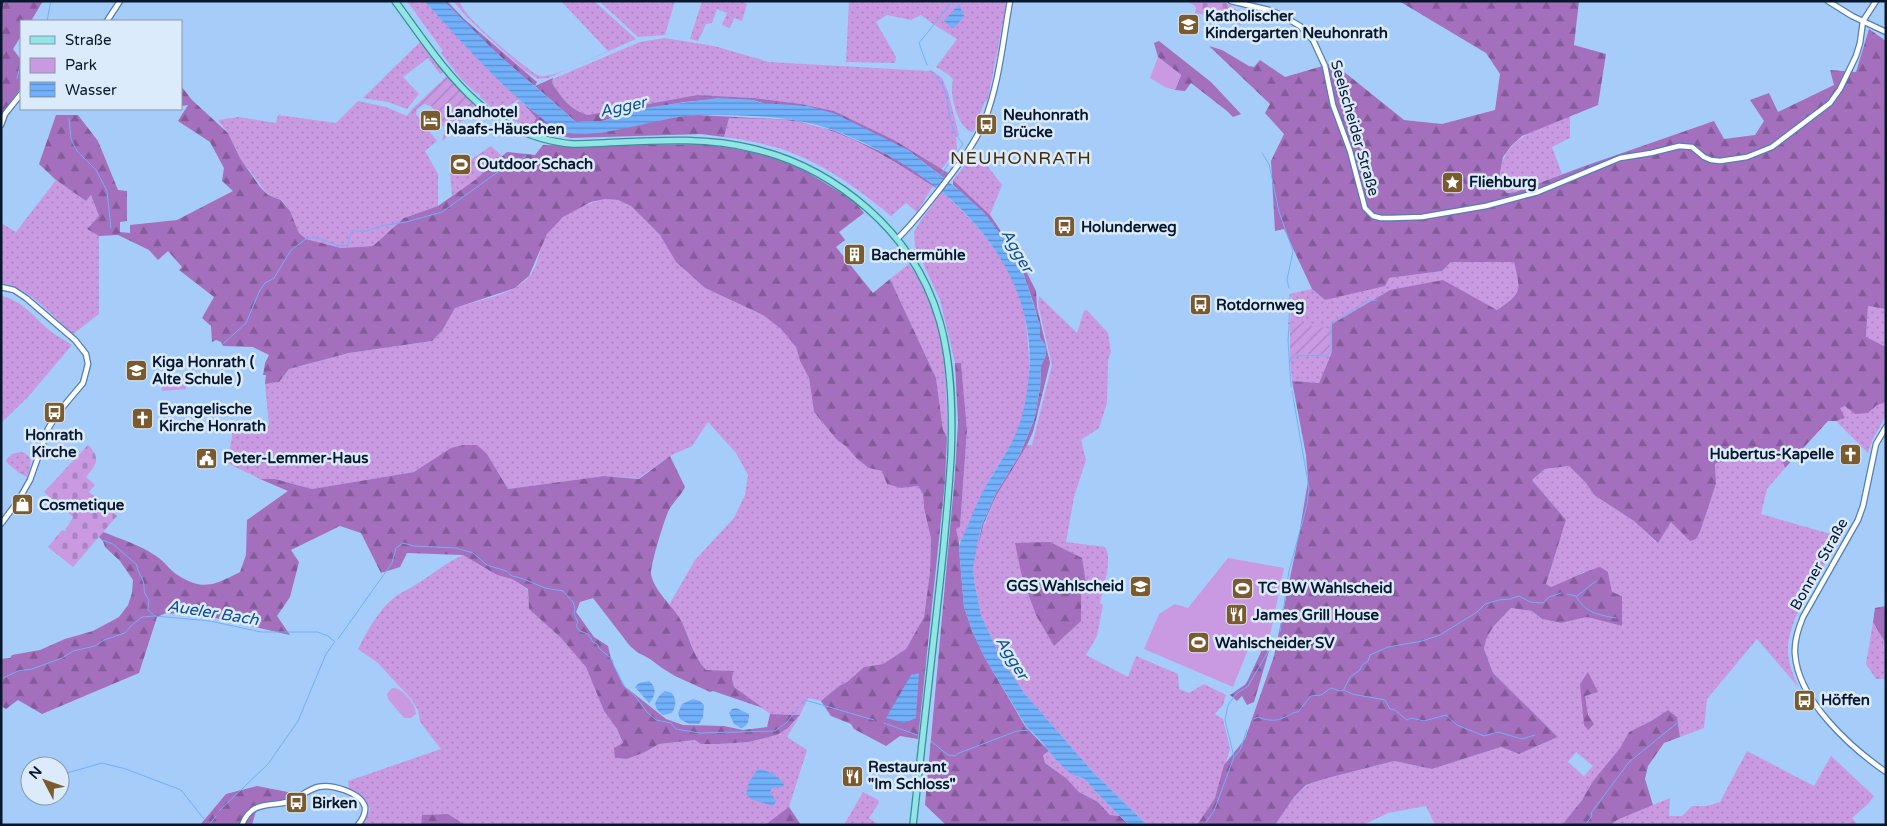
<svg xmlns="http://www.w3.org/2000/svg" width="1887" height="826" font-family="'Varela Round',sans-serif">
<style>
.grass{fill:url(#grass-dots);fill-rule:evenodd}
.forest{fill:url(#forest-firs)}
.cemetery{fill:url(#cemetery-stones)}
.park{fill:#c999e2}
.garden{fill:url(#garden-furrows)}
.water{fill:url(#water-rules)}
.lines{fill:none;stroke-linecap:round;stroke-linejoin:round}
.stream{stroke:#71b0fa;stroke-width:1}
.minor-casing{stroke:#537fb4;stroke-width:7}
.major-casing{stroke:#329298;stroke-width:8}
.minor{stroke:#fff;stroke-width:4.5}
.major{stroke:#92e5e4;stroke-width:5.5}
.rail-casing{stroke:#172a42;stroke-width:3}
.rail{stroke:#dcebfc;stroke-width:1;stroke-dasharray:4;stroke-linecap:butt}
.labels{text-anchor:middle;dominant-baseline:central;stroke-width:5;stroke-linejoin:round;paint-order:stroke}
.poi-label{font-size:15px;font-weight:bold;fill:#07182d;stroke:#dcebfc;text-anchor:start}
.street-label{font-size:15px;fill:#07182d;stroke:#dcebfc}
.water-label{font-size:16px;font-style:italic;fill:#0e4f91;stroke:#dcebfc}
.quarter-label{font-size:18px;letter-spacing:1px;fill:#432c08;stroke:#dcebfc}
</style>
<defs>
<pattern id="grass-dots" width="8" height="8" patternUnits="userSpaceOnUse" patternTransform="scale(1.25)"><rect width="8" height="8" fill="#c999e2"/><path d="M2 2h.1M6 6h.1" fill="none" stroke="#ab83c2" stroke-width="1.8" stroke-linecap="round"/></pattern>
<pattern id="forest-firs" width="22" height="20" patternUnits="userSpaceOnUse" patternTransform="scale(1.25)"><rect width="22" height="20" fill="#a46fbd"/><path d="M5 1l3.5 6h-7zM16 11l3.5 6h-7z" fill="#845a9a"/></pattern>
<pattern id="cemetery-stones" width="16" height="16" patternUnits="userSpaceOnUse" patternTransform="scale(1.25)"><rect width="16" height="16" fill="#c999e2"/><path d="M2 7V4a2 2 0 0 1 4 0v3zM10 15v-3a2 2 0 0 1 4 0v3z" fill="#ab83c2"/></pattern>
<pattern id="garden-furrows" width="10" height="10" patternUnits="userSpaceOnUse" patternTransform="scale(1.25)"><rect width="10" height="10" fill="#c999e2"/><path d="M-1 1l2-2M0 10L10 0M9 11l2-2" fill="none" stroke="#ab83c2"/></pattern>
<pattern id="water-rules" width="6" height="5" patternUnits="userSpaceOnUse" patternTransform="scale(1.25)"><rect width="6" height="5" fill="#71b0fa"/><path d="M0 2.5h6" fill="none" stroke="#5b8ecb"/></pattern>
</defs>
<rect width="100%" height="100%" fill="#a6ccfa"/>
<!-- grass -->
<g class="grass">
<path d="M407,1H424L465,45L519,99L498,113L480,97V95L478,93L477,94L461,79L441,53L443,51Z"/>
<path d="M460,1C461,16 519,62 534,73C537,75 541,77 545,76C560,75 593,57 608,51L561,1H594L636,39L548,78L538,79L524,70L490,39L465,15L454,2Z"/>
<path d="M599,1H675L665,35L638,37Z"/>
<path d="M702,1H741L747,4L742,21L734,18L730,28L722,25L727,13L717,9L712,23L706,24L698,41L690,39Z"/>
<path d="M849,1H1007L988,99L984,103L974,131L971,132C957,126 949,93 953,80L949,75L936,67L957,39L933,24L921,15L911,20L887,15L876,22L896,57L895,63L846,62Z"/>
<path d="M664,38L714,46L769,62L928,71L931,70L942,78L948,92L959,135L956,137L957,149L941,170L894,140L834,111L801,104L754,98L697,95L588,115C570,110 562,98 552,83L553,79L640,42Z"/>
<path d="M420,42L445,71L440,74L428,58L403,77L419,94L407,109L388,102L363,98Z"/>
<path d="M520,100L536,118L534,122L553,134L525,127L503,114Z"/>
<path d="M358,101L386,107L407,116L412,109L437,141L425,151L438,174V206L404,218L373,246L341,248L306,239L299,233L290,211L282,200L268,195L261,186L240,158L228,133L218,120L238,117L276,123L278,115L336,123Z"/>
<path d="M1570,116V138L1552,147L1562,174L1513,193H1507C1499,185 1499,179 1501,168C1507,135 1543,128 1570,116Z"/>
<path d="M728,118C750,119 773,118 794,121C843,129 892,160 933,186L917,212L906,203L891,216C862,192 830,168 795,154C773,145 747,140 724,137Z"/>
<path d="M491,146L502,156L475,180L452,196L450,173L454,165L456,164L461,169L467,165L466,163Z"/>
<path d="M979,155L1002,185L990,215L953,180L969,160Z"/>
<path d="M56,180L86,201L91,195L99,216L87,229L99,236V314L73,334C54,317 27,286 1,283V223L16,232Z"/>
<path d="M942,192C975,221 1013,264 1023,308C1027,325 1028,343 1029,361C1030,385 1026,412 1016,435C1009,449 999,463 991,477C981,494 975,511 967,529C965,533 962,537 960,542L956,536V529L960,527L967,430L961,364L955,363L940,300L915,246L914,232L923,217Z"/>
<path d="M605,199L618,200L631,206L660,235L676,262L705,288L763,315L781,329L796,347L800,361L809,378L814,412L837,440L847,446L857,459L869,468L882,471L901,488L918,486L923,494L924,508L931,539L930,572L924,617L906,649L883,664L864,667L847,682L839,686L821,701L808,698L800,715L770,714L734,687L732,677L734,671L705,670C693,656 694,647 686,632C682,622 676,614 669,605L695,560L734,518L745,495L748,475L736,453L708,422L692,446L670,456L639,478L604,476L508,489L487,454L433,461L414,472L312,489L275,479H260L227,463C228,452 232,444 232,433L269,425L265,384L279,382L289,369L349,353L432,341L442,331L455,308C476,301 515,294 529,277C539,265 539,247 547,234C558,215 584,204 605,199Z"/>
<path d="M1451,262H1515C1521,291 1522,293 1497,310L1452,286L1390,290L1332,324V352L1319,383L1292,381L1290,360L1296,354H1329L1290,323L1292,298L1289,294L1312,289L1325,300L1389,278L1442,271Z"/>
<path d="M909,264C947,314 947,377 947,437L943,430L936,378L890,279Z"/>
<path d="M1,296C22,300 34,317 49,330C56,336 65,340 72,345L28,397L1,423Z"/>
<path d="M1039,296L1077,333L1084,311L1087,310L1108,333L1111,352L1108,360L1107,403L1099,428L1081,440L1086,460L1074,497L1066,542L1105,547C1113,558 1103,589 1100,603L1103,605L1097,636L1086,655L1128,677L1136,656L1178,674L1179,689L1189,693L1204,684L1226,695L1223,705L1215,714L1223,719L1230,749L1215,798L1197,825H1147L1093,772L1025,694L1000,657L981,615L975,586L973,569L976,545L996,496L1024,449L1027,445H1032L1052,365L1038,304Z"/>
<path d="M1868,306L1886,309V347L1866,338Z"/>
<path d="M1886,402V415L1872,441L1868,453L1836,421L1845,418L1839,408C1853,402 1871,407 1886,402Z"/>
<path d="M21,452C35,456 31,465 27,477L19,473L5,461L12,454Z"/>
<path d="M1756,452C1771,452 1779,451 1785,468L1767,489L1761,514L1841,537C1824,567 1787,617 1788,651C1788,664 1794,677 1799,688L1757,639L1707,699L1704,728L1680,737L1677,717L1668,710L1651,721L1629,732L1620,748L1593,781L1582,800L1562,825H1435L1426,806L1388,813L1363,825H1275L1294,797L1307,785L1324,779L1394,761L1432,769L1501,747L1519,754L1558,737L1493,673L1484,649L1485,639L1493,627L1511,608L1532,611L1542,619L1561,623L1587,617L1622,626V596L1612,593L1608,572H1583L1576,577L1551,587L1546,584L1566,520L1532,480L1545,469L1569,466L1586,483L1594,495L1634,521L1657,543L1671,522L1696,539L1700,532L1716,484L1715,464L1736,456ZM1576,752L1593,766L1584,776L1568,762Z"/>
<path d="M463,555L497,575L512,579L528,590L529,609L561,638L586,667L604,711L617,729L623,744L615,758L627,759L643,753L658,744L695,740L718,744L749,742L777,735L788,728L799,717L787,737L807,750L789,807L801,825H465L448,814L423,815L421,825H362L370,809L361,795L349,788L348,781L441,749L420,722L418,710L411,699L378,663L358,649C368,630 379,609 396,596C403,591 410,589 417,584C433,574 445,563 463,555Z"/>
<path d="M1873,622L1886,644V679H1876L1866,664Z"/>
<path d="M1049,751L1056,760L1078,777L1085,779L1096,792L1120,816L1110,815L1098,802L1079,792L1066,778L1045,763L1043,755Z"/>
<path d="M1747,751L1814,786L1831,756L1874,796L1869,803L1852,818L1858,825H1611L1617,820L1670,798L1669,816H1682L1692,806H1707L1720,802Z"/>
<path d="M863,792L878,800L879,803L869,818L879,825H844Z"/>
</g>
<!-- forest -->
<g class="forest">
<path d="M1,1H43L31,21H21V36L13,49L21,60V88L3,112L1,117Z"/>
<path d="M444,1H447L463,18L537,82L535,86C502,60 473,31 444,1Z"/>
<path d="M1399,1H1579L1574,45L1606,54L1598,105L1522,136L1511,146L1503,157L1499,178L1501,187L1507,193H1513L1582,167L1714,121L1724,139L1755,135L1764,121L1750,100L1769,93L1778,112L1834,85L1830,70L1856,72L1869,29L1886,41V309L1868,306L1866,337L1886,347V402L1877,405L1868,413L1855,414L1845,406L1840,408L1845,418L1836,421H1828L1785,468C1783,462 1780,455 1773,453C1759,447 1729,459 1715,464L1716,484L1700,532L1696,539L1690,541L1671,522L1658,543L1634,521L1594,495L1586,483L1569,466L1545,469L1532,480L1566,520L1546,584L1551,587C1568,580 1583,572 1600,567L1608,572L1612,592L1622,596V626L1587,617L1561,623L1542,619L1532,611L1511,608L1493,627L1486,639L1484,649L1493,673L1558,737L1519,754L1501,747L1432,769L1394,761L1324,779L1306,785L1294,797L1275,825H1197L1215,798L1224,765L1245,739L1274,656L1300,529L1308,481L1306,455L1292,381L1319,383L1332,352V324L1390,290L1443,280L1497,310C1522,293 1521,291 1514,262H1451L1442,271L1389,278L1385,286L1325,300L1312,289L1284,229L1275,231L1271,161L1284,134L1265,113L1270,104L1209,46L1222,50L1249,66L1254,67L1260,60L1285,77L1333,63L1404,120L1442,124L1495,110L1500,74L1486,53Z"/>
<path d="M1159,41L1211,82L1241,114L1233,117L1227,111L1191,83L1185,91L1175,90L1181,75L1158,57L1154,43Z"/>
<path d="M553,78L552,83C562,98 570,110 588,115L697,95L754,98L801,104L834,111L894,140L948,173L944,178L908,150L753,100L718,99L684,102L625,113L603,121L576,122L535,86Z"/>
<path d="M181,86L192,100L228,133L240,158L260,187L268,195L281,200L290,211L299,233L306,239L341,248L373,246L404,218L438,206L475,180L507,152L535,155L543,145L589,146L704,144L755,152L800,168L843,194L855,202L864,213L839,232L845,240L836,247L873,293L890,279L936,378L943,430L947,437L945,482L918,739L900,736L886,746L854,729L851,724L831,716L821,701L839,686L847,682L864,667L883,664L906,649L924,617L930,572L931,539L924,508L923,494L918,486L901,488L887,484L882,471L869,468L857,459L847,447L837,440L814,412L809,378L800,361L796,347L781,329L763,315L705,288L676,262L660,235L631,206L618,200L605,199L591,202L563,217L547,234L529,276L515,288L455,308L442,331L432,341L349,353L289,369L279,382L265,384L266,375H263L265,363L269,355L253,347L223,346L221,342L216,340L212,342L211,326L202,318L214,297L179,270L182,267L168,251L158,260L149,250L118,235L99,236L87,229L99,216L91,195L86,201L56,180L39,164L56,115H78L98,141L118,190L127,191V221L120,222V232L130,233V225L177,220L233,191L222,181L224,168L210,142L178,121L188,105L181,106Z"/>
<path d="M524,104L534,112L580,134L603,132L677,116L698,115L794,120L835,131L882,152L905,164L937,187L936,188C894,161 845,129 794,121C773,118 750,119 729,118L724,137L701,134L571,138L553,134L534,122L536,118Z"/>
<path d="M953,180L990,215L1021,261L1036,291L1037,307L1050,363L1033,432L1027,445L996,496L984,523L978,546L982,525L996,493L1020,454L1034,420L1040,389L1041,365L1046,355L1045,345L1040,338V326L1033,302L1023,272L1014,253L984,213L953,185Z"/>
<path d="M955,363H961L967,430L960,527L956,529C957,536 960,541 959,548L964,607L973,633L985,658L1025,726L1049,751L1043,755L1045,763L1066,778L1079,792L1098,802L1110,815L1120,816L1129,825H946L925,805L955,474L958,422Z"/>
<path d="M463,445H477L487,454L508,489L604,476L639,479L670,456L685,487C681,496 672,503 668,512C664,521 650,566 651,574C654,591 672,605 680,619C690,637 692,655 706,670L734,671L732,678L734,687L763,708L713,691L710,692L675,676L662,668L650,659L637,652L630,646L593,598L580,602L576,612L594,637L608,646L611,659L623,685L666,719L683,725L724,726L743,730L767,727L770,714L800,715L788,728L777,735L749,742L718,744H701L695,740L659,744L643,753L627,759L615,758L614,748L623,743L617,729L604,711L586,667L561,638L529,609L528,589L512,579L497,575L463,555L407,553L400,567L381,573L361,533L340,526L291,550L299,562L290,597L277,616L290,635L211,617L166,613L157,617L139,673L42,714L18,700L6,709L1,706V659L10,658L12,655L40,650L65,639L93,631L119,617L128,605L132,593L133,580L120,561L105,547L103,541L99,537L103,532C121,539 140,545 156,556C164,561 169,569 176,574C203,592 214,585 240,572L246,555L247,520L288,491L260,479H275L312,489L414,472L451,448Z"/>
<path d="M1050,542L1082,558L1086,583L1081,593V621L1054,646L1036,615L1022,577L1015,543Z"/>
<path d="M1886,606V644L1873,622L1875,608Z"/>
<path d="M1258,642L1269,643V651L1254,702L1247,705L1242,696L1237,701L1230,695L1246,684L1261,652Z"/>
<path d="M1588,672L1598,692L1585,696L1588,715L1594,724L1588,730L1584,725L1580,684Z"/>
<path d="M1668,710L1677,717L1680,737L1664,743L1648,766L1645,779L1653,805L1617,820L1611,825H1562L1582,800L1593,781L1620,748L1629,732L1651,721Z"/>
<path d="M257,786L298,794L289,800L258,804L252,825H200L226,794Z"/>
<path d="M789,807L801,825H765Z"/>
<path d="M448,814L465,825H421L422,815Z"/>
</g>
<!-- cemetery -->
<g class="cemetery">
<path d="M1186,1C1197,1 1212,0 1223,2C1231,5 1237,11 1245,14L1241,25L1212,16L1195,13L1196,8L1194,5Z"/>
<path d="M88,445C101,458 97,464 86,477L95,485L89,492L117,516L73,567L48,547L62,530L65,531L73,517L44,492Z"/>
</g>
<!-- park -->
<g class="park">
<path d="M1158,57L1181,75L1175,90L1165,87L1150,78Z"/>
<path d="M184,375L186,389L162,391L161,378Z"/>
<path d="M1228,558L1284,568L1269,640L1253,637L1233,687L1144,649L1159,614L1175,604L1188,608Z"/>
<path d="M392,688C402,687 416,704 416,714L411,718H404L388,699L387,694Z"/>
</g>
<!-- garden -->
<g class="garden">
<path d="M447,76L478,108L447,133L449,135L442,141L445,128L442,125V121L431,106L424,104L417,109L416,115L412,109Z"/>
<path d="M1288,322L1332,329L1329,354H1296L1290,360V326L1288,324Z"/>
</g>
<!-- water -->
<g class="water">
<path d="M424,1H444L500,56L576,122L603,121L625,113L651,107L718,98L753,100L761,103L808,106L836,114L908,150L960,191L984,213L1001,234L1014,253L1023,272L1040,326V338L1045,345L1046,355L1041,366L1040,389L1034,420L1020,454L996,493L982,525L977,545L973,569L975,586L981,615L1000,657L1025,694L1093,772L1147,825H1129L1096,792L1085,779L1071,774L1056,760L1041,741L1026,726L985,658L973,633L964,607L959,548C960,539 965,534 968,525C975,508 982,491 992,476C1000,462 1010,448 1016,433C1024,415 1027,394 1029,375C1039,257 937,169 836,131C793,115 743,115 698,115C660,116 593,143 561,131C550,127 542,118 533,111C493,79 459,38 424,1Z"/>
<path d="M959,4L964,16L955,27L952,28L944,21Z"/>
<path d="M919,673L916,718L904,723L886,718L911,675Z"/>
<path d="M649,681C657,687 656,696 649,703L635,687L639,683Z"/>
<path d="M665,691L672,693C677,701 676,705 672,713L663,715C652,707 653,700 665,691Z"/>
<path d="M693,699L700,701L704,705L703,717L699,724H689L680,719L678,713L682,704Z"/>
<path d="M736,708L749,714C749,721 748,726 741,728L734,724L729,713L732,709Z"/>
<path d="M758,769C768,770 780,776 784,785L782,787L772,788L770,792L776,801L773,806L751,799L746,794L749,782Z"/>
</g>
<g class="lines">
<!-- stream -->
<g class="stream">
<path d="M47,21L51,1"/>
<path d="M927,65L919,43L953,1"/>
<path d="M930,71C953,89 944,108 954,131C956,136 960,140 963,144L940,176"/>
<path d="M17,79L21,61"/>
<path d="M69,118L71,139L77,151L96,170L107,191L111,228"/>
<path d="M532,127L535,124L551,125"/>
<path d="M1262,153L1269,164L1279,212L1293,251L1287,280L1289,288"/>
<path d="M1289,321L1290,295"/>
<path d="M1289,326L1288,340L1291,387"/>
<path d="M223,344L246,323L260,290L265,283L274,278L291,250L306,239L314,237L340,246L348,245L352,231H367L381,226L406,222L442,212L495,174L526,156"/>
<path d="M1289,362L1297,355L1301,356L1323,355L1325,357L1331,351V324L1367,301L1377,300"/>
<path d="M102,540L113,544L137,565C137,571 141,575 143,581C146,590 141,589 149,600L148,610L155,616L210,621L261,632H318L328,636L335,642"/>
<path d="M1567,594L1576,596C1585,613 1599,615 1616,618"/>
<path d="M1577,596L1596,581"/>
<path d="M1280,632L1289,571L1307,505L1309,488L1292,391"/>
<path d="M338,639L392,563L396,548L403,543L414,546L456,548L473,553L487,565L506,571L512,576L521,578L545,588L563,591L573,602L575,608L574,614L578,622L576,626L580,631L588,634L593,642L597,644L600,649L612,659L614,666L625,687L636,697L647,712L656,720L671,723L676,729L699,733L775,731L786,723L805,700L874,720"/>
<path d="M1,679L18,671L32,669L62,658L73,651L95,646L104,640L125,633L131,626L142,617L155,616"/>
<path d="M1344,689L1350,677L1360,670L1362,665L1368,661L1370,655L1388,647L1422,641L1440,635L1477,612L1485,604L1499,600L1510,599L1519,596L1530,602L1543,603L1549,597L1561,593"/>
<path d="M1254,719L1258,717C1266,720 1274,722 1283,718C1289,716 1292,712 1298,712L1311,696L1321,695L1331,688L1340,691L1344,690L1352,694L1385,700L1390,709L1395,710L1407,720L1411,718L1424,721L1446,715L1457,725L1484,736L1498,732L1522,739L1535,735"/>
<path d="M884,723L917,735"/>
<path d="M931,741L948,755L955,756L959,753L1017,731L1030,730"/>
<path d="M1235,756L1240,750L1247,730"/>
<path d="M60,775L102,763L126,769L181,790L204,819"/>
<path d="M219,811L268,764L298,721L326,654L334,643"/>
<path d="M209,825L216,816"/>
<path d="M1204,825L1214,811L1234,757L1225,720L1228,705L1236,694L1248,686L1269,650"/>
<path d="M1585,825L1592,816L1591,813L1629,762L1681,720"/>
</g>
<defs>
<g id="minor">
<path d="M1231,1L1269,10L1281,15L1300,26L1313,40L1325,66L1333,105L1350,151L1365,208L1373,216L1381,218H1392L1422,217L1486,206L1538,192L1620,158L1651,153L1679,146L1692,147L1704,157L1711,160L1720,161L1747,157L1772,147L1830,103L1840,89L1856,56L1860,43L1863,21L1876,1"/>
<path d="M1828,1L1852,16L1886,32"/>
<path d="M107,21L120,1"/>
<path d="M1,125L5,114L21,94"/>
<path d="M897,239C913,224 926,206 940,189C956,168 973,147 984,122C999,85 1003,40 1010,1"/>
<path d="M1,287L14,290L26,298L75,340L86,354L88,364L83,383L57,414L48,429L30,480L18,501L1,524"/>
<path d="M1886,427L1876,444L1863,506L1858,520L1803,617C1798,629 1794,641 1795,654C1798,700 1850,747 1886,772"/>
<path d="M242,825C251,801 267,807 287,802C298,799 307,790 318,787C331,784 361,792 365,807C366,814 362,820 358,825"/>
</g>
<path id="major" d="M395,1C443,66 484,137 573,144C633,143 695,134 754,149C797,159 835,180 868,209C945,277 955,359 951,457C948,502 944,547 939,591C931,669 922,747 913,825"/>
</defs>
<!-- minor casing -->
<use href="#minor" class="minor-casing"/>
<!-- major casing -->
<use href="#major" class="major-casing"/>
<!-- minor -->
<use href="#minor" class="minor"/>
<!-- major -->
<use href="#major" class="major"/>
<defs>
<path id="rail" d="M1,7L2,1"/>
</defs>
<!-- rail casing -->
<use href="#rail" class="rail-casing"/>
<!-- rail -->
<use href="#rail" class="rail"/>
</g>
<!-- icons -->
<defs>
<symbol id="school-square" viewBox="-11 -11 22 22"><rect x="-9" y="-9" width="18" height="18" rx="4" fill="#7a5b30" stroke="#dcebfc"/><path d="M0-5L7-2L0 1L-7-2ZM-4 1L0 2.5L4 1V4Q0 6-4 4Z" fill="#fff"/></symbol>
<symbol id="hotel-square" viewBox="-11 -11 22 22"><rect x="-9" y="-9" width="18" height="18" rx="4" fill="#7a5b30" stroke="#dcebfc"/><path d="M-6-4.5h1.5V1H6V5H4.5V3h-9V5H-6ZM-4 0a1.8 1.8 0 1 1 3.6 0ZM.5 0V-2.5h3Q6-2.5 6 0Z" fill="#fff"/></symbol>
<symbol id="bus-square" viewBox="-11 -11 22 22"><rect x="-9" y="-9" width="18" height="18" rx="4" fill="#7a5b30" stroke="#dcebfc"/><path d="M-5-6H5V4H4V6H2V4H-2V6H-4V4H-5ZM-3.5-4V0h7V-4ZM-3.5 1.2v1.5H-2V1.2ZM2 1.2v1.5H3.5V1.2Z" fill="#fff"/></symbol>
<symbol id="stadium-square" viewBox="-11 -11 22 22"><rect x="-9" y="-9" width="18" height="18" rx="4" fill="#7a5b30" stroke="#dcebfc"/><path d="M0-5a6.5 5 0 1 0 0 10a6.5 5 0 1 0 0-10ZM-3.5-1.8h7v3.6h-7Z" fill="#fff"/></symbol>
<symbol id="sight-square" viewBox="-11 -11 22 22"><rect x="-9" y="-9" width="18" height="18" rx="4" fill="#7a5b30" stroke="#dcebfc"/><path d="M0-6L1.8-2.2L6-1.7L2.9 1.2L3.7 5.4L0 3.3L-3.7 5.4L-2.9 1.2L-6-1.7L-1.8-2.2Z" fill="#fff"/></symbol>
<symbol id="building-square" viewBox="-11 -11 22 22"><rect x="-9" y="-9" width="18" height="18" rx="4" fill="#7a5b30" stroke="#dcebfc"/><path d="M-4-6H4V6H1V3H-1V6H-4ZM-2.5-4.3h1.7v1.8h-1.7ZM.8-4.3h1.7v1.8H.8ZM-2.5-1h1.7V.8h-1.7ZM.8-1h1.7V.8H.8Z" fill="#fff"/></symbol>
<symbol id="church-square" viewBox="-11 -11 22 22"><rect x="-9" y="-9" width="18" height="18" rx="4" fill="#7a5b30" stroke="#dcebfc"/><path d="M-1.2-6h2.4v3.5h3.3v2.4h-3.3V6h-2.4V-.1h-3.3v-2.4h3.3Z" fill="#fff"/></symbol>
<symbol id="civic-square" viewBox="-11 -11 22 22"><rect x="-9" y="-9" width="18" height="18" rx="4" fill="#7a5b30" stroke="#dcebfc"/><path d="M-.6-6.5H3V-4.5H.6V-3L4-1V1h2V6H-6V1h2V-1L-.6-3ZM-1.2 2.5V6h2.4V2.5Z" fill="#fff"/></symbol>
<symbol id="shop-square" viewBox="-11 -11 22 22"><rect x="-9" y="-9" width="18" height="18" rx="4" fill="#7a5b30" stroke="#dcebfc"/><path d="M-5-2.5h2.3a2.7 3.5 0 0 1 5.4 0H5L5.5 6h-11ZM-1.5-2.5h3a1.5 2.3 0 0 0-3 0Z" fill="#fff"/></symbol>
<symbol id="restaurant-square" viewBox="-11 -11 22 22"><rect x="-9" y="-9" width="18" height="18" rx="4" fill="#7a5b30" stroke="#dcebfc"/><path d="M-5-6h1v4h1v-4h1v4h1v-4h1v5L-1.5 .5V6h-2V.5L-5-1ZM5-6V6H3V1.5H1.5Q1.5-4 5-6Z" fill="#fff"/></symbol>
</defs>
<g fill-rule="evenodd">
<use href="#school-square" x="1176" y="12" width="25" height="25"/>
<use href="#hotel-square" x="418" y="108" width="25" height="25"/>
<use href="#bus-square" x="974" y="112" width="25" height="25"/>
<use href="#stadium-square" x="448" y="152" width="25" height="25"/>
<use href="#sight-square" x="1440" y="170" width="25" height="25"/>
<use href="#bus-square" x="1052" y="214" width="25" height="25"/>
<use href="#building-square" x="842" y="242" width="25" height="25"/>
<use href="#bus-square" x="1188" y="292" width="25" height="25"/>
<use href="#school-square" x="124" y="358" width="25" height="25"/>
<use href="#bus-square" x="42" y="400" width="25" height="25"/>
<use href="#church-square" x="130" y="406" width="25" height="25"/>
<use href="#church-square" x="1838" y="442" width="25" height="25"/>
<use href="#civic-square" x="194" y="446" width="25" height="25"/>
<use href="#shop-square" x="10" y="492" width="25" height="25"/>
<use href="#school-square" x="1128" y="574" width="25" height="25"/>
<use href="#stadium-square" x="1230" y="576" width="25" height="25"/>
<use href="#restaurant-square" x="1224" y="602" width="25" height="25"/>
<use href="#stadium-square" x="1186" y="630" width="25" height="25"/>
<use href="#bus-square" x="1792" y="688" width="25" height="25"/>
<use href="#restaurant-square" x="840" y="764" width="25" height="25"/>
<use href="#bus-square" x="284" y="790" width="25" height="25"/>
</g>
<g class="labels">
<!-- poi labels -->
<g class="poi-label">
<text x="1205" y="16">Katholischer<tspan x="1205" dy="17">Kindergarten Neuhonrath</tspan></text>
<text x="446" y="112">Landhotel<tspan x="446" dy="17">Naafs-Häuschen</tspan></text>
<text x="1003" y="115">Neuhonrath<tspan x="1003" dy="17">Brücke</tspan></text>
<text x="477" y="164">Outdoor Schach</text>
<text x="1469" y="182">Fliehburg</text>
<text x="1081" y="227">Holunderweg</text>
<text x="871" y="255">Bachermühle</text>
<text x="1216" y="305">Rotdornweg</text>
<text x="152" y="362">Kiga Honrath (<tspan x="152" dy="17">Alte Schule )</tspan></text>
<text x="159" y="409">Evangelische<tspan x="159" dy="17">Kirche Honrath</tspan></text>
<text x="54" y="435" text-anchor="middle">Honrath<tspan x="54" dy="17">Kirche</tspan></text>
<text x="1834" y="454" text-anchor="end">Hubertus-Kapelle</text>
<text x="223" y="458">Peter-Lemmer-Haus</text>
<text x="39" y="505">Cosmetique</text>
<text x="1124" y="586" text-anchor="end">GGS Wahlscheid</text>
<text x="1258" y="588">TC BW Wahlscheid</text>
<text x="1253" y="615">James Grill House</text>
<text x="1215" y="643">Wahlscheider SV</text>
<text x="1821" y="700">Höffen</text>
<text x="868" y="767">Restaurant<tspan x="868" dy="17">"Im Schloss"</tspan></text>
<text x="312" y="803">Birken</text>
</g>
<!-- street labels -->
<g class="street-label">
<text transform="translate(1355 128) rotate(74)">Seelscheider Straße</text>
<text transform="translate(1819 564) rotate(-61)">Bonner Straße</text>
</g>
<!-- water labels -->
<g class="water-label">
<text transform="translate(623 107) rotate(-12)">Agger</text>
<text transform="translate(1017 251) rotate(60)">Agger</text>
<text transform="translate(213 613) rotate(9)">Aueler Bach</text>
<text transform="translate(1012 658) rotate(59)">Agger</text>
</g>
<!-- quarter labels -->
<g class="quarter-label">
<text x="1021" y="158">NEUHONRATH</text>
</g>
</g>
<!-- border -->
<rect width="1887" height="826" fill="none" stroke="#07182d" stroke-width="5"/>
<!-- legend -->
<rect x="20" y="20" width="162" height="90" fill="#dcebfc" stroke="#8797a9"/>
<rect x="30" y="36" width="25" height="8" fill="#92e5e4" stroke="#8797a9"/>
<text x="65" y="45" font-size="15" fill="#07182d">Straße</text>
<rect x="30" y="58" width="25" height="15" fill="#c999e2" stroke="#8797a9"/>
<text x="65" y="70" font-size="15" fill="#07182d">Park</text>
<rect x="30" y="82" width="25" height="15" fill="url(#water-rules)" stroke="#8797a9"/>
<text x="65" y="95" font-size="15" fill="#07182d">Wasser</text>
<!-- north arrow -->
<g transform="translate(45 781) rotate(311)"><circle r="24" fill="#dcebfc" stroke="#8797a9"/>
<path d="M0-4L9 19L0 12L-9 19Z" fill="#7a5b30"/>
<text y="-8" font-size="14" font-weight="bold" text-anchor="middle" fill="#07182d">N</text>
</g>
</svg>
